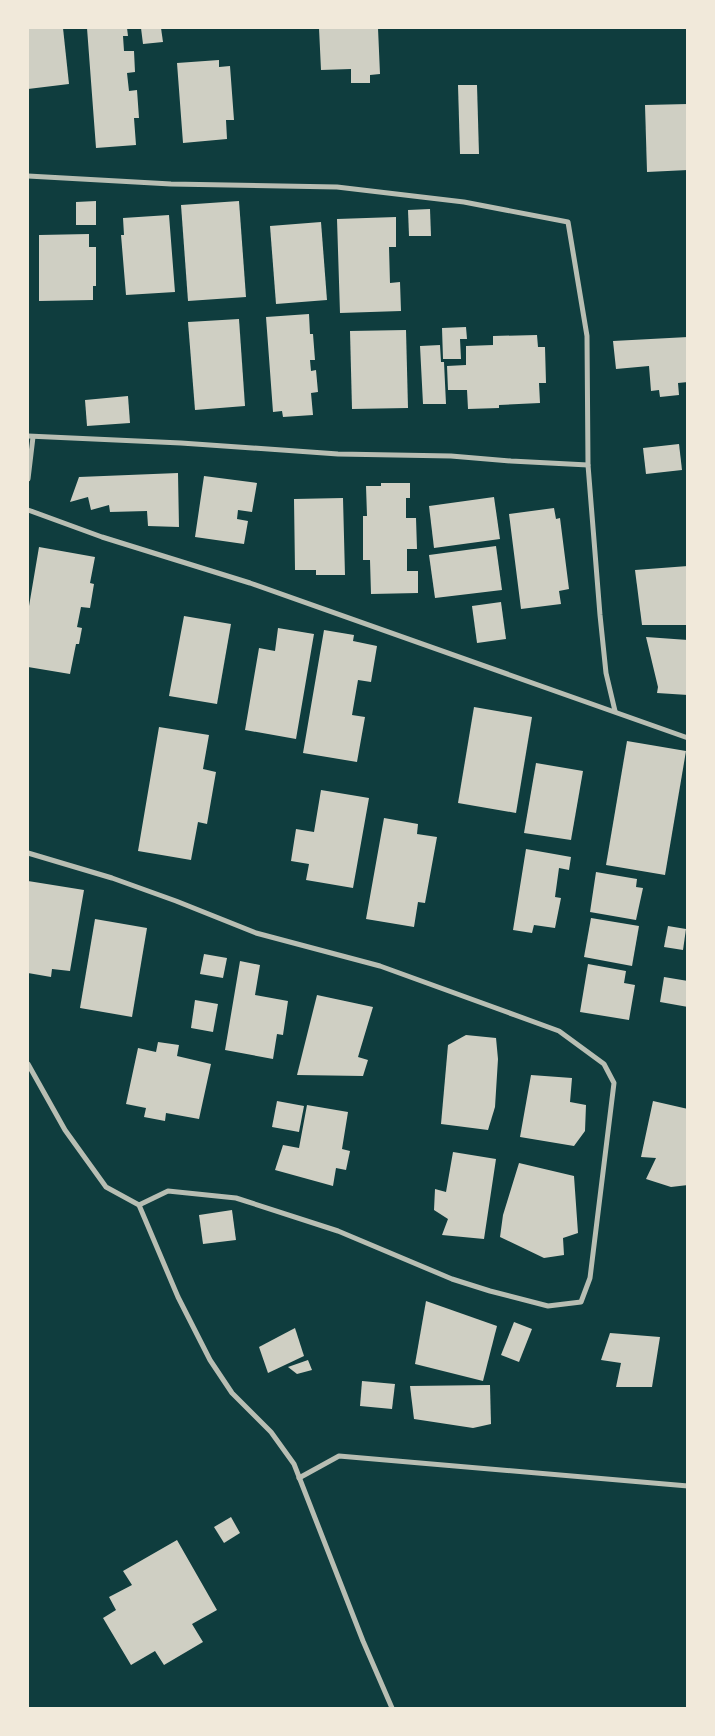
<svg xmlns="http://www.w3.org/2000/svg" width="715" height="1736" font-family="Signika,sans-serif">
<style>
.building{fill:#cfcfc3}
.lines{fill:none;stroke-linecap:round;stroke-linejoin:round}
.minor{stroke:#b8beb3;stroke-width:5}
</style>
<rect width="100%" height="100%" fill="#0f3d3e"/>
<!-- building -->
<g class="building">
<path d="M28,28H63L69,84L28,89Z"/>
<path d="M87,28H127L128,36H123L124,51H134L135,72L127,73L129,91L137,90L139,118H134L136,145L96,148Z"/>
<path d="M141,28H161L163,42L143,44Z"/>
<path d="M319,28H378L380,74L370,75V83H351V69L321,70Z"/>
<path d="M219,60V67L230,66L234,120H226L227,139L183,143L177,63Z"/>
<path d="M458,85H477L479,154H460Z"/>
<path d="M688,104V170L647,172L645,105Z"/>
<path d="M96,201V225H76V202Z"/>
<path d="M239,201L246,297L188,301L181,205Z"/>
<path d="M430,209L431,236H409L408,210Z"/>
<path d="M169,215L175,292L126,295L121,235H124L123,218Z"/>
<path d="M396,217V247H389L390,283L400,282L401,311L340,313L337,219Z"/>
<path d="M321,222L327,300L276,304L270,226Z"/>
<path d="M89,234V247H96V286H93V300L39,301V235Z"/>
<path d="M309,314L310,334H313L315,360H310L311,371L316,370L318,392L311,393L313,415L283,417L282,411L273,412L266,317Z"/>
<path d="M239,319L245,406L195,410L188,322Z"/>
<path d="M466,327L467,339H460L461,359H443L442,328Z"/>
<path d="M406,330L408,408L352,409L350,331Z"/>
<path d="M537,335L538,347H545L546,383H539L540,403L499,405V408L468,409L467,390H448L447,366L466,365V346L493,345V336Z"/>
<path d="M688,337V382L678,383L679,395L660,397L659,390L651,391L649,366L616,369L613,341Z"/>
<path d="M440,345L441,362H444L446,404H423L420,346Z"/>
<path d="M128,396L130,423L87,426L85,400Z"/>
<path d="M679,444L682,470L646,474L643,448Z"/>
<path d="M178,473L179,527L148,526L147,511L110,512L109,505L91,510L88,497L70,502L79,477Z"/>
<path d="M204,476L257,483L252,512L238,510L237,519L248,521L244,544L195,537Z"/>
<path d="M381,483H410V498H406V518H416L417,549H407V571H418V593L371,594L370,560H363V516H367L366,486H381Z"/>
<path d="M494,497L500,539L434,548L429,506Z"/>
<path d="M343,498L345,575H316V570H295L294,499Z"/>
<path d="M554,508L556,519L560,518L569,589L559,591L561,604L521,609L509,514Z"/>
<path d="M496,546L502,590L435,598L429,555Z"/>
<path d="M39,547L95,557L90,583L94,584L90,608L81,607L77,627L82,628L79,644H76L70,674L28,667V612Z"/>
<path d="M688,566V625H642L635,570Z"/>
<path d="M501,602L506,639L477,643L472,606Z"/>
<path d="M184,616L231,624L217,704L169,696Z"/>
<path d="M278,628L314,634L296,739L245,730L259,648L275,651Z"/>
<path d="M324,630L354,635L353,641L377,646L371,682L358,680L352,715L365,717L357,762L303,753Z"/>
<path d="M646,637L688,640V695L657,693L658,687Z"/>
<path d="M474,707L532,717L516,813L458,803Z"/>
<path d="M159,727L209,735L203,769L216,772L207,824L198,822L191,860L138,851Z"/>
<path d="M627,741L686,751L665,875L606,865Z"/>
<path d="M536,763L583,771L571,840L524,833Z"/>
<path d="M321,790L369,798L353,888L306,880L309,864L291,861L296,829L314,832Z"/>
<path d="M384,818L418,824L417,834L437,837L425,903L418,902L414,927L366,919Z"/>
<path d="M526,849L571,857L569,870L559,868L555,897L561,898L555,928L534,925L532,933L513,930Z"/>
<path d="M596,872L637,879L636,887L643,888L636,920L590,912Z"/>
<path d="M28,881L84,890L70,971L52,969L51,977L28,973Z"/>
<path d="M591,918L639,926L632,966L584,957Z"/>
<path d="M95,919L147,928L132,1017L80,1008Z"/>
<path d="M668,926L686,929L683,950L664,947Z"/>
<path d="M204,954L227,958L223,978L200,974Z"/>
<path d="M240,961L260,965L255,995L288,1001L283,1035L277,1034L273,1059L225,1050Z"/>
<path d="M588,964L626,971L624,983L635,985L629,1020L580,1012Z"/>
<path d="M664,977L688,981V1007L660,1002Z"/>
<path d="M317,995L373,1007L358,1057L368,1060L363,1076L297,1075Z"/>
<path d="M195,1000L218,1004L213,1032L191,1028Z"/>
<path d="M466,1035L496,1038L498,1059L495,1107L488,1130L441,1124L448,1045Z"/>
<path d="M158,1042L179,1045L177,1056L211,1064L199,1119L166,1113L165,1121L144,1117L146,1108L126,1104L138,1048L156,1052Z"/>
<path d="M531,1075L572,1078L570,1102L586,1105L585,1131L574,1146L520,1137Z"/>
<path d="M277,1101L304,1106L299,1132L272,1127Z"/>
<path d="M653,1101L688,1109V1185L671,1187L646,1179L656,1158L641,1157Z"/>
<path d="M307,1105L348,1112L342,1149L350,1151L346,1170L336,1168L333,1186L275,1170L283,1145L299,1148Z"/>
<path d="M453,1152L496,1159L484,1239L442,1235L448,1219L434,1210L435,1189L446,1192Z"/>
<path d="M519,1163L574,1176L578,1233L563,1238L564,1255L544,1258L500,1237L503,1215Z"/>
<path d="M232,1210L236,1240L203,1244L199,1215Z"/>
<path d="M426,1301L497,1326L483,1381L415,1364Z"/>
<path d="M514,1322L532,1329L519,1362L501,1355Z"/>
<path d="M295,1328L304,1356L268,1373L259,1347Z"/>
<path d="M610,1333L660,1337L652,1387H616L621,1363L601,1360Z"/>
<path d="M308,1360L312,1370L297,1374L288,1367Z"/>
<path d="M362,1381L395,1384L392,1409L360,1406Z"/>
<path d="M490,1385L491,1424L473,1428L414,1419L410,1386Z"/>
<path d="M231,1517L240,1533L224,1543L214,1527Z"/>
<path d="M177,1540L217,1610L192,1624L203,1642L164,1665L155,1651L131,1665L103,1618L116,1610L109,1597L132,1585L123,1571Z"/>
</g>
<g class="lines">
<!-- minor -->
<g class="minor">
<path d="M28,176L171,184L337,187L464,202L568,222L587,336L588,465L600,615L606,673L615,711"/>
<path d="M28,436L181,443L338,454L451,456L511,461L588,465"/>
<path d="M28,479L33,437"/>
<path d="M28,510L102,537L250,583L688,738"/>
<path d="M28,853L112,878L176,901L256,933L380,966L559,1031L604,1064L614,1083L590,1278L581,1302L548,1306L490,1291L452,1279L338,1231L236,1198L168,1191L139,1205"/>
<path d="M28,1064L65,1130L106,1187L139,1205L178,1297L210,1360L232,1393L271,1432L294,1464L363,1641L392,1708"/>
<path d="M299,1478L339,1456L688,1486"/>
</g>
</g>
<!-- border -->
<rect width="715" height="1736" fill="none" stroke="#f1e9da" stroke-width="58"/>
</svg>
